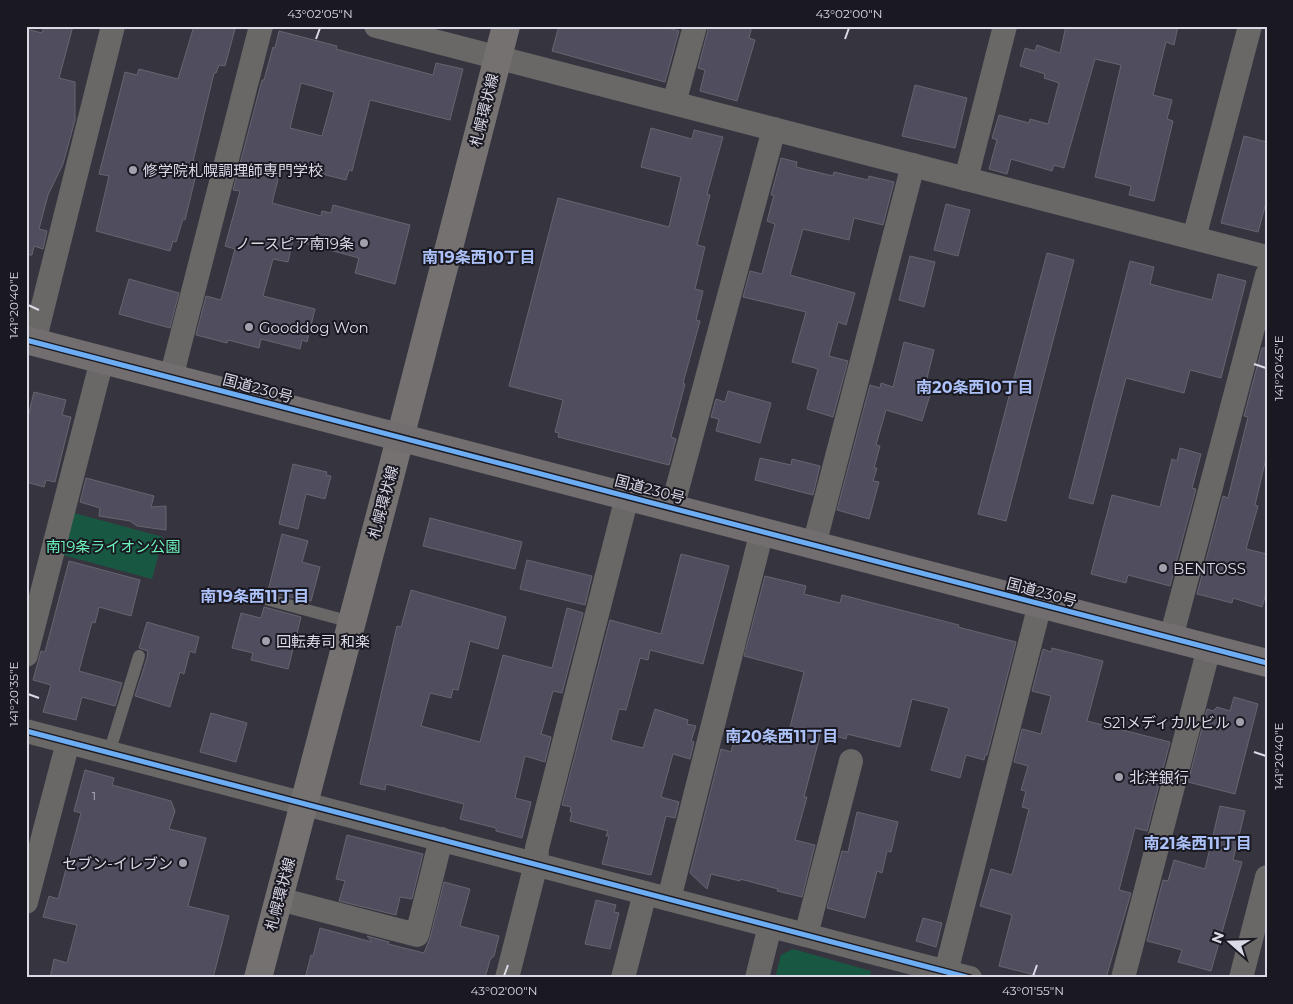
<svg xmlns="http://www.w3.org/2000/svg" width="1293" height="1004" font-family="Montserrat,'Noto Sans JP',sans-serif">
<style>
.green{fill:#185842}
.building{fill:#504d5f;stroke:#66656e;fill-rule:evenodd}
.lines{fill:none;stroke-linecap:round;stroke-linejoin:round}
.lane{stroke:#6a6767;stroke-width:12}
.street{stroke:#6a6767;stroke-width:24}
.primary{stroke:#757171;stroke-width:28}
.highway{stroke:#726d6f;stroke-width:28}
.cycleway-casing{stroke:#1a1922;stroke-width:8}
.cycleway{stroke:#6dadf4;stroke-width:5}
.ticks{fill:none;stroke:#dad9e6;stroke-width:2}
.poi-dot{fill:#a1a0ac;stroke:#1a1922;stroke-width:2}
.labels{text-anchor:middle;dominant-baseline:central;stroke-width:4;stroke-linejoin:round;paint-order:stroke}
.number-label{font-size:12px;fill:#b8b6c4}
.street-label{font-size:15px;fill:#dad9e6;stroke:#1a1922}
.poi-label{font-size:15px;fill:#dad9e6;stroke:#1a1922;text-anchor:start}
.park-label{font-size:15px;fill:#6cf5bb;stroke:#1a1922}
.neighbourhood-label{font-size:16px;font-weight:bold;fill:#abc1f7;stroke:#1a1922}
.neatline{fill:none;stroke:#dad9e6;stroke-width:2}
.ticks-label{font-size:12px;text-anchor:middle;fill:#dad9e6}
</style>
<rect width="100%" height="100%" fill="#36353f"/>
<!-- green -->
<g class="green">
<path d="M74,513L163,537L152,579L63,555Z"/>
<path d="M793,949L871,971L869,978H775L781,955Z"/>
</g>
<!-- building -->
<g class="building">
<path d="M44,26H73L59,78L75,82V120L63,164L48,195L39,229L47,231L43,249L34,246L32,255H26V29L42,33Z"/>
<path d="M194,26H224L235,29L225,66L219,65L216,73H214L193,161L199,162L185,220L183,219L176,242L173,241L170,251L96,231L109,176L99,174L125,72L137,75L139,69L178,79Z"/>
<path d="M559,26H661L679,31L665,82L552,51Z"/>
<path d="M709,26H752L749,38L755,40L737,101L700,91L705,70L698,68Z"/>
<path d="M1066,26H1178L1174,45L1166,42L1153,95L1172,100L1167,119L1173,121L1154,201L1129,195L1131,186L1095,177L1121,65L1095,59L1064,168L1054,165L1052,171L1011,159L1007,174L989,169L997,140L992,138L999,115L1029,123L1030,119L1048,124L1059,83L1044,78L1045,74L1020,66L1025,48L1035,51L1037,45L1060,53Z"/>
<path d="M279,31L337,46L336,49L433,75L436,63L463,69L450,120L370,100L352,171L349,170L346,180L282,164L272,203L321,216L322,211L331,213L333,205L410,225L395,284L355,273L359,258L293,240L288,262L273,259L263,296L315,309L307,342L302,340L300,349L261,339L259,348L228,340L227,343L196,335L206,296L221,300L235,249L225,246L240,191L233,190L262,80H264L273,47L275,48ZM301,83L334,92L322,136L290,128Z"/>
<path d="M915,85L967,98L955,148L902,136Z"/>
<path d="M651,128L692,139L694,130L723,137L707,194L710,195L697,245L705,247L695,289L703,291L696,320L700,321L683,383L685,384L671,437L676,439L669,465L558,437L559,433L555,432L563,400L509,386L558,198L669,227L681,177L641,167Z"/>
<path d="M1244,136L1267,142V199L1258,232L1221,223Z"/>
<path d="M781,158L797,162L796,167L833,176L834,172L868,180L869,176L894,182L883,225L854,218L849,240L803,229L790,275L855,293L846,325L838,322L829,356L848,361L833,417L807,409L818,369L792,362L806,312L743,297L750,271L762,274L775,224L767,221L774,195H771Z"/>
<path d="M946,204L970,210L958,256L934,250Z"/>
<path d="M1047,253L1074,260L1006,521L978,514Z"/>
<path d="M910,256L935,262L924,307L899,300Z"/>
<path d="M1130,261L1154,267L1150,284L1212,300L1218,274L1246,281L1221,378L1190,370L1184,393L1126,378L1093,504L1069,498Z"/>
<path d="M129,279L179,293L170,328L119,314Z"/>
<path d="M904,342L934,350L924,390L931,392L922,421L886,410L876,445L880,446L874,468H877L873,481L879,482L869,519L837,510L870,385L880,388L881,383L893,387Z"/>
<path d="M1262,348H1267V454L1255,505L1258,506L1246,549L1267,554V590L1262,607L1233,598L1232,603L1197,594L1223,496L1228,498L1248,417L1244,416Z"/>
<path d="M728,391L771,403L760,443L716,431L719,419L711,417L716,399L725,402Z"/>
<path d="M34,392L66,400L62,415L71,417L55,482L46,480L44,487L26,482V425Z"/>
<path d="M1180,448L1201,454L1192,488L1196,489L1170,586L1128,575L1126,583L1091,574L1112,495L1160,507L1172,459L1177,461Z"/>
<path d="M760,458L791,465L792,459L820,466L813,495L755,480Z"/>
<path d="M293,464L327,472L326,475L331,476L325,499L306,494L298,529L279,524Z"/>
<path d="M86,478L154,496L151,507L166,506V530L137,526L130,521L99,516L100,508L80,502Z"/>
<path d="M430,518L522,542L515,569L423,546Z"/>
<path d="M282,534L308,541L302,562L320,567L311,601L306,600L305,601L268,591Z"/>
<path d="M681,554L729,566L703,664L650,650L648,660L640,658L626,710L619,709L611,740L643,748L655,709L688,720L687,724L696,726L691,741L694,742L690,759L673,754L661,797L679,802L675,818L666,816L651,875L602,864L609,836H606L608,831L570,821L572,812H570L571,807L562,805L610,620L661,634Z"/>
<path d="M527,560L592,576L585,605L520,589Z"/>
<path d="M69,561L140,580L131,616L99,607L95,623L92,622L79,671L122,683L115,706L82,697L76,720L43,712L51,685L33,680L41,651L45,652Z"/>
<path d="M765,576L806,586L804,594L840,603L842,595L959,625L958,627L1016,642L987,755H985L984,760L966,755L960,778L931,770L949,708L912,699L900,747L847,734L846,739L821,732L804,797H807L795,840L815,845L802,897L777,891L778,889L740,879V881L711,874L707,889L690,873L721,749L731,752L735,737L749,740L751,733L774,739L776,732L788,735L804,672L744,656Z"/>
<path d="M411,590L506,617L498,649L470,641L458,690L453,689L451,698L430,693L421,726L480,742L503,655L552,668L567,608L583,613L562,693L553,691L541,734L551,737L545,762L525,756L515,798L531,802L522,838L496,831V828L460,819L464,804L386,784L385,790L360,784L397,626L401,627Z"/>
<path d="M264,607L301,617L288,669L251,660L253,653L232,648L241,613L261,618Z"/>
<path d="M147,622L199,637L195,653L190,651L184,674L180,672L170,707L135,696L147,658L148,651L139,648Z"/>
<path d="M1052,648L1103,661L1087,721L1170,742L1147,831L1135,828L1119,890L1131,893L1106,978H1047L999,966L1012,915L980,906L991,869L1012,875L1029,809L1022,807L1026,791L1021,790L1028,766L1014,762L1022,729L1041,734L1051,696L1032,691L1043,649L1051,652Z"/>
<path d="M1234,697L1258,704L1235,794L1188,782L1207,709L1213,711L1217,707L1230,711Z"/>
<path d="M211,713L247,723L236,762L200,752Z"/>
<path d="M85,770L114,778L112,785L171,801L175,811L169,829L206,838L188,906L229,916L213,978H50L54,959L67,963L77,925L43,917L49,896L58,899L81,813L74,811Z"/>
<path d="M1220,806L1245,811L1233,860L1242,862L1211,971L1178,962L1182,950L1147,941L1163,880L1168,881L1174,860L1205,869Z"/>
<path d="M857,812L898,822L891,852L887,851L882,873L877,871L865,918L827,908L842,851L848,852Z"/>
<path d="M347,835L423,854L412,899L400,897L396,915L339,901L345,881L336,879Z"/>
<path d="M444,882L470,889L460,926L499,936L494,956L490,960L485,978H305L311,955L313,956L320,928L372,942L367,936L389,942L388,944L424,953L430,938Z"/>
<path d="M596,900L616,905L614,912L619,913L610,949L585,944Z"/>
<path d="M923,918L942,923L936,947L916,941Z"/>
</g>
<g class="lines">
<!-- lane -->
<g class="lane">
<path d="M262,598L351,622"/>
<path d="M109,753L139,656"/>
</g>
<!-- street -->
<g class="street">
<path d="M376,26L1267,257"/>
<path d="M674,103L695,26"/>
<path d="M966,179L1005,26"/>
<path d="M1194,238L1250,26"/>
<path d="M34,342L113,26"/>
<path d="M171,378L261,26"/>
<path d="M672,508L774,129"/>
<path d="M814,545L913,165"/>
<path d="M1171,638L1267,275"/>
<path d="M26,655L102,360"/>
<path d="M26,731L970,978"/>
<path d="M279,899L417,935L441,839"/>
<path d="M669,899L762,531"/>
<path d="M26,902L68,742"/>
<path d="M806,935L851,761"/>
<path d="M946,972L1040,604"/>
<path d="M507,978L536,864L537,848L627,497"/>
<path d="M623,978L645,893"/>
<path d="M757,978L770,926"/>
<path d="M1123,978L1209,648"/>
<path d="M1241,978L1267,877"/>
</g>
<!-- primary -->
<path class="primary" d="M258,978L389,481L506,26"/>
<!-- highway -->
<path class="highway" d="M26,340L1267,663"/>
<defs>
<g id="cycleway">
<path d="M26,340L1267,663"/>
<path d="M26,731L970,978"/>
</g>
</defs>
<!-- cycleway casing -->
<use href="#cycleway" class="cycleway-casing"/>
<!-- cycleway -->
<use href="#cycleway" class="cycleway"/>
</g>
<!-- ticks -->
<path class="ticks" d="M316,39L320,28M845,39L849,28M28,305L39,310M1254,364L1266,368M28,694L39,698M1254,752L1266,756M504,976L508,965M1033,976L1037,965"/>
<!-- markers -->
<g class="poi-dot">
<circle cx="133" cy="170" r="5"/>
<circle cx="364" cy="243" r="5"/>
<circle cx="249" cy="327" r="5"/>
<circle cx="1163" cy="568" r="5"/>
<circle cx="266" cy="641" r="5"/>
<circle cx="1240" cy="722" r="5"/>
<circle cx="1119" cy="777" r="5"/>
<circle cx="183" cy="863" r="5"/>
</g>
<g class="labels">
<!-- number labels -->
<g class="number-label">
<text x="94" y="795">1</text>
</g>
<!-- street labels -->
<g class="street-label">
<text transform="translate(484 110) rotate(-76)">札幌環状線</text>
<text transform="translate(258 388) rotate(15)">国道230号</text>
<text transform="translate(650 489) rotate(15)">国道230号</text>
<text transform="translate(383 502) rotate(-75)">札幌環状線</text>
<text transform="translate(1042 592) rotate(15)">国道230号</text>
<text transform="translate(280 894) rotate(-75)">札幌環状線</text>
</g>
<!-- poi labels -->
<g class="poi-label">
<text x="143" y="170">修学院札幌調理師専門学校</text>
<text x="354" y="243" text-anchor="end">ノースピア南19条</text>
<text x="259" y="327">Gooddog Won</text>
<text x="1173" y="568">BENTOSS</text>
<text x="276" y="641">回転寿司 和楽</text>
<text x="1230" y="722" text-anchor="end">S21メディカルビル</text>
<text x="1129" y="777">北洋銀行</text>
<text x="173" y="863" text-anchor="end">セブン-イレブン</text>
</g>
<!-- park labels -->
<g class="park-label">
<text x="113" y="546">南19条ライオン公園</text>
</g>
<!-- neighbourhood labels -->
<g class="neighbourhood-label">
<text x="479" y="257">南19条西10丁目</text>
<text x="975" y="387">南20条西10丁目</text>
<text x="255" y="596">南19条西11丁目</text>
<text x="782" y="736">南20条西11丁目</text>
<text x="1198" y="843">南21条西11丁目</text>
</g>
</g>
<!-- border -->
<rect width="1293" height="1004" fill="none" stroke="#1a1922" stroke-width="55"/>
<!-- north arrow -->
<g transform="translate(1230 942) rotate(290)" stroke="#1a1922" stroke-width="4" paint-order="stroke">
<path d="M0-4L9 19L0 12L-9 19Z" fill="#dad9e6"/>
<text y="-8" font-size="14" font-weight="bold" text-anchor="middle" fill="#dad9e6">N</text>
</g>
<rect x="28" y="28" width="1238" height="948" class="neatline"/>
<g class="ticks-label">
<text x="320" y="18">43°02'05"N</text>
<text x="849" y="18">43°02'00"N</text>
<text transform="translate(14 305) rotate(-90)" y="4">141°20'40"E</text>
<text transform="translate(1279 368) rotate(-90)" y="4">141°20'45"E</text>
<text transform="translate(14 694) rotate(-90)" y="4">141°20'35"E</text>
<text transform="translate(1279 756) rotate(-90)" y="4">141°20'40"E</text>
<text x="504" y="995">43°02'00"N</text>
<text x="1033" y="995">43°01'55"N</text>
</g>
</svg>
